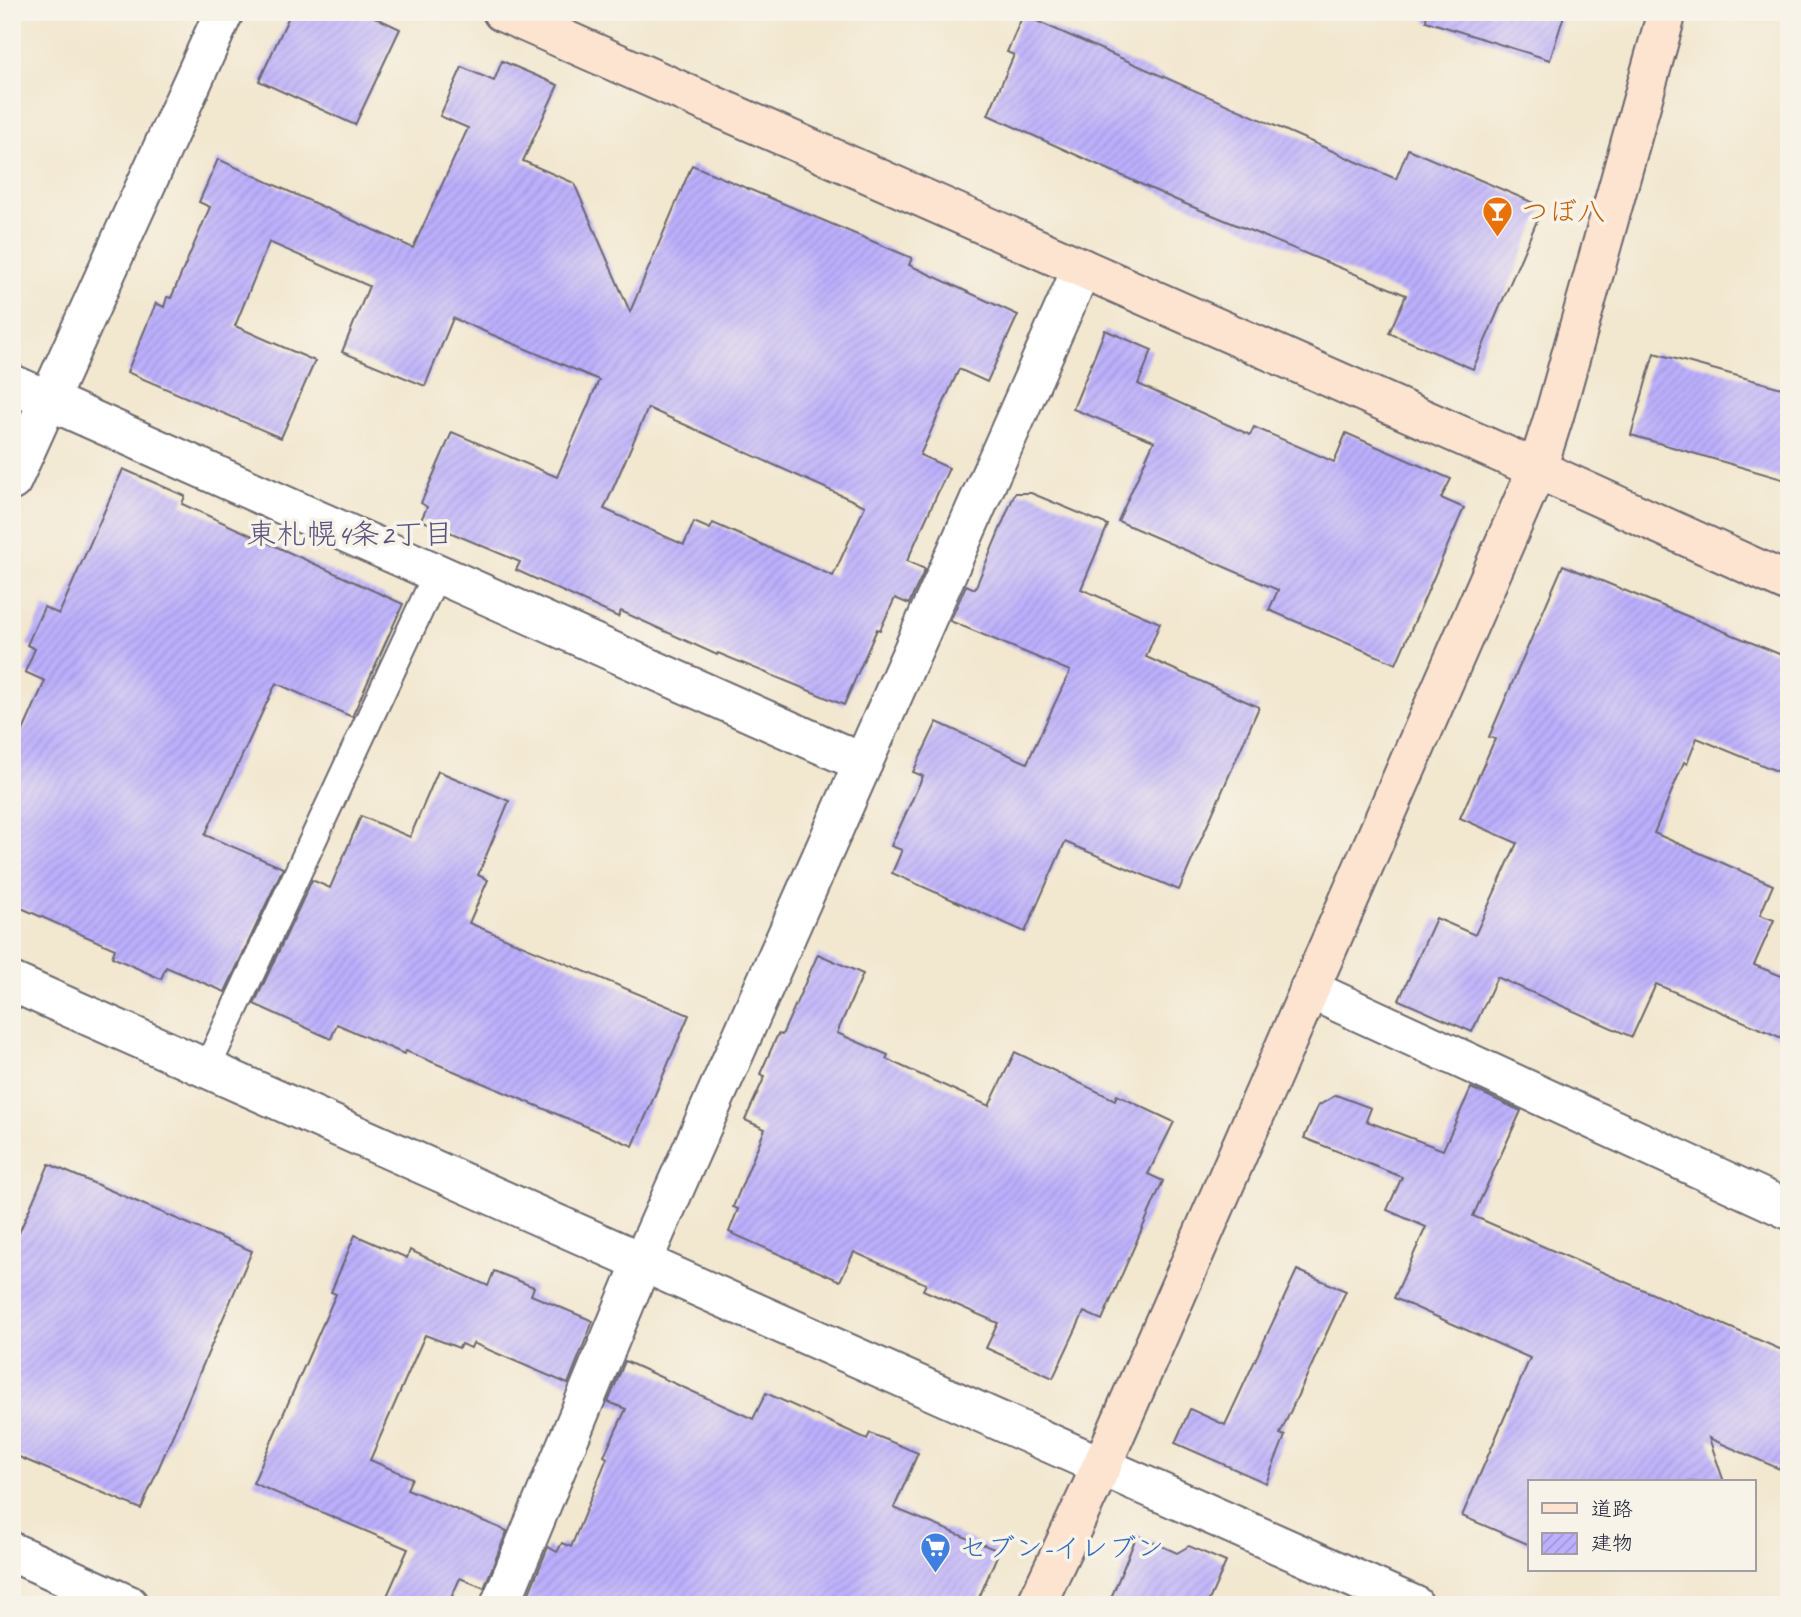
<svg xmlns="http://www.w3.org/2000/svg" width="1801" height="1617" font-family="Caveat,'Klee One',sans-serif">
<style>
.building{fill:url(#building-hatch);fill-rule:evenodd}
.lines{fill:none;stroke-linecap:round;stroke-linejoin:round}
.lane-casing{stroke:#6b676f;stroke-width:30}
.street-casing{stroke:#6b676f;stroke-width:42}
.secondary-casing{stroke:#6b676f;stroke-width:42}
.lane{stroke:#fff;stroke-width:26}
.street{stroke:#fff;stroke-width:38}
.secondary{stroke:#fde4d0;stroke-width:38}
.labels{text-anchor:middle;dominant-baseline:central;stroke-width:7;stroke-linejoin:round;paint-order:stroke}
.food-label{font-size:28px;fill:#c56008;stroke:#f7f3e8;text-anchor:start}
.shop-label{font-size:28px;fill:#366cbe;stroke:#f7f3e8;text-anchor:start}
.neighbourhood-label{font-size:30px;fill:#58537f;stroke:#f7f3e8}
</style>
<defs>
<pattern id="building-hatch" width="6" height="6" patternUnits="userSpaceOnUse" patternTransform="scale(1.75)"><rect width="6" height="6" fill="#bcaffc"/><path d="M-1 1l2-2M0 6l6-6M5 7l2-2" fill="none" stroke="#a196d9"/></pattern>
</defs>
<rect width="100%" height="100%" fill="#f7f3e8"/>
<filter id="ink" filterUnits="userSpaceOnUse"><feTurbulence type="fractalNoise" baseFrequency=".0143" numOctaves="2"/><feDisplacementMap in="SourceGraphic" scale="14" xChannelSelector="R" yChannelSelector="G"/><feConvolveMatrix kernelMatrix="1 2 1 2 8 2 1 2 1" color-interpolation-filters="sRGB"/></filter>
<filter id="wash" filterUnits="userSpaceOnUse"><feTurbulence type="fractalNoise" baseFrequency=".00686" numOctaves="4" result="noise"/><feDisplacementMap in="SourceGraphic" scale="28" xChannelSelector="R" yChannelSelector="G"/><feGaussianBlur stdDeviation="1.57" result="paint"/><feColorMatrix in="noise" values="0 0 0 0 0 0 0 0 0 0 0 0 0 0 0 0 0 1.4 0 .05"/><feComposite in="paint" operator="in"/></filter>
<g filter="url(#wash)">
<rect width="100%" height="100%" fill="#f2e7cf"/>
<g id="blocks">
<!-- building -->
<g class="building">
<path d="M291,12H364L400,29L355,125L259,81Z"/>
<path d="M1427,12H1565L1550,60L1426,21Z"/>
<path d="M1023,15L1396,179L1408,149L1543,207L1473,369L1389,333L1406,295L1176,200L988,115L1014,55L1007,52Z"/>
<path d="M502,61L558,85L523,161L574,183L630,312L692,165L912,258L909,265L1018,315L987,382L959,369L920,455L949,468L907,561L925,569L909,604L895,598L880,630L877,629L844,705L718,653L717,655L621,611L618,617L516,570L520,562L421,520L427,507L421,503L452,432L557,477L599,380L453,318L425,386L342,352L369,286L269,242L235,326L315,361L281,438L127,372L156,303L164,307L167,297L171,298L210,207L199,202L218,159L413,248L468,128L440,116L462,67L494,81ZM648,408L865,506L833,576L713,523L710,529L694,522L684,545L604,509Z"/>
<path d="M1105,330L1152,350L1138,384L1250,435L1254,427L1334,462L1346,433L1451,479L1441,498L1464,508L1396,664L1269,610L1278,590L1118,521L1154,441L1073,409Z"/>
<path d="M1654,353L1789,390V481L1631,435Z"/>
<path d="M123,469L185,496L182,504L403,604L352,717L276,683L205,835L283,868L225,992L166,967L161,979L112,957L115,949L12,904V756L45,681L25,672L35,649L27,645L44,607L59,614Z"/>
<path d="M1015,493H1031L1108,525L1081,589L1160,623L1146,657L1259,707L1179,890L1065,842L1025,932L892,873L902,850L891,846L923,776L913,772L937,722L1027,763L1070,671L950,621L966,585L975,589Z"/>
<path d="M1563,565L1789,658V776L1697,738L1687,764L1684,762L1654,833L1773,885L1760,915L1774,920L1754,965L1789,979V1041L1656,984L1632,1037L1497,977L1472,1032L1399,1000L1436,918L1475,935L1517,843L1460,818L1495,739L1489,737Z"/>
<path d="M438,771L509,801L478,875L488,880L469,923L689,1015L633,1146L406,1051L404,1054L337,1024L331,1039L254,1004L312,880L330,888L361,816L410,837Z"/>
<path d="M818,954L863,974L837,1033L888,1055L886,1059L989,1106L1015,1052L1115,1100L1117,1095L1174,1122L1148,1174L1163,1181L1102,1320L1084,1312L1053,1378L986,1348L998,1323L923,1290L926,1284L854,1252L840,1281L729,1232L738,1209L733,1207L765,1129L745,1120L765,1076L760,1074L778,1034L782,1035Z"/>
<path d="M1471,1088L1521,1111L1473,1216L1789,1353V1473L1709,1438L1724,1482H1530V1545L1462,1516L1530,1358L1394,1298L1426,1227L1387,1210L1402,1177L1304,1138L1318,1106L1336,1095L1371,1108L1366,1121L1443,1150Z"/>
<path d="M49,1164L252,1251L141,1509L12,1454V1249Z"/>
<path d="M355,1235L407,1258L410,1250L488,1286L494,1271L534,1287L531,1295L593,1321L568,1384L473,1343L471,1348L461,1344L459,1348L425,1335L370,1460L412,1478L407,1489L507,1531L484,1588L460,1578L448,1605H383L408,1549L253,1483L336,1294L331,1292Z"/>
<path d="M1297,1270L1346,1291L1280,1434L1285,1436L1266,1483L1175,1443L1190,1409L1225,1425Z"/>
<path d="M625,1361L753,1419L766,1393L867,1439L870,1433L918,1453L894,1508L999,1551L976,1605H524L548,1547L557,1552L562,1543L571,1547L607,1458L604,1456L626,1409L608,1402Z"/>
<path d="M1137,1535L1177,1553L1189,1546L1226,1562L1207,1605H1108Z"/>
</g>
</g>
</g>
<g filter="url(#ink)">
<use href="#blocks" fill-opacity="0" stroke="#6b676f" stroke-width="2"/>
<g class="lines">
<defs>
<path id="lane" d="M207,1068L437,573"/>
<g id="street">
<path d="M12,384L863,763"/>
<path d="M12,481L224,12"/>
<path d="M12,982L1414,1605"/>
<path d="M1309,989L1789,1210"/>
<path d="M12,1552L129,1605"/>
<path d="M500,1605L643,1260L1082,268"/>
</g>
<g id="secondary">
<path d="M502,12L1537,469L1789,583"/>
<path d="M1036,1605L1102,1465L1537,469L1554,416L1667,12"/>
</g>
</defs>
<!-- lane casing -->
<use href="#lane" class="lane-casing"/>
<!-- street casing -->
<use href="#street" class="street-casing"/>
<!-- secondary casing -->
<use href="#secondary" class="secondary-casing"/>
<!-- lane -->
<use href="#lane" class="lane"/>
<!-- street -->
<use href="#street" class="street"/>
<!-- secondary -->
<use href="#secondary" class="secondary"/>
</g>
</g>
<!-- icons -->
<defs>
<symbol id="bar-pin" viewBox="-11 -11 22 30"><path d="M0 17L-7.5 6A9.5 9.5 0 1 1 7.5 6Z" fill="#e8710a" stroke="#f7f3e8"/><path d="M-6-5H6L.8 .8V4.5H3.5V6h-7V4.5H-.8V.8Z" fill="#fff"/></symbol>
<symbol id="supermarket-pin" viewBox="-11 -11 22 30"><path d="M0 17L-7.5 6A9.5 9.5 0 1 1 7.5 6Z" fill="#3f7fe0" stroke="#f7f3e8"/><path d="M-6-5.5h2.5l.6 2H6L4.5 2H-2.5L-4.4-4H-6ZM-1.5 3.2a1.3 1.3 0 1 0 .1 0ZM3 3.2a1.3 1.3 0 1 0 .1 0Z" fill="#fff"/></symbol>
</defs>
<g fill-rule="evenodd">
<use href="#bar-pin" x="1480" y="194" width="35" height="47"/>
<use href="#supermarket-pin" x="918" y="1530" width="35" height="47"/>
</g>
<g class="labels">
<!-- food labels -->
<g class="food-label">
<text x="1521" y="211">つぼ八</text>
</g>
<!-- shop labels -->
<g class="shop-label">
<text x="959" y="1547">セブン-イレブン</text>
</g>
<!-- neighbourhood labels -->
<g class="neighbourhood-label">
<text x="350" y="534">東札幌4条2丁目</text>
</g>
</g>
<!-- margin -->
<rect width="1801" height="1617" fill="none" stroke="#f7f3e8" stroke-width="42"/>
<!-- legend -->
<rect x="1528" y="1480" width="228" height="91" fill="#f7f3e8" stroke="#a29fa3" stroke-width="2"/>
<rect x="1542" y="1503" width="35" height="10" fill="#fde4d0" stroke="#a29fa3" stroke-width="2"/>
<text x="1591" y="1516" font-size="21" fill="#22223b">道路</text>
<rect x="1542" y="1533" width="35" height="21" fill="url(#building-hatch)" stroke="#a29fa3" stroke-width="2"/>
<text x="1591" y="1550" font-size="21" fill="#22223b">建物</text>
</svg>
